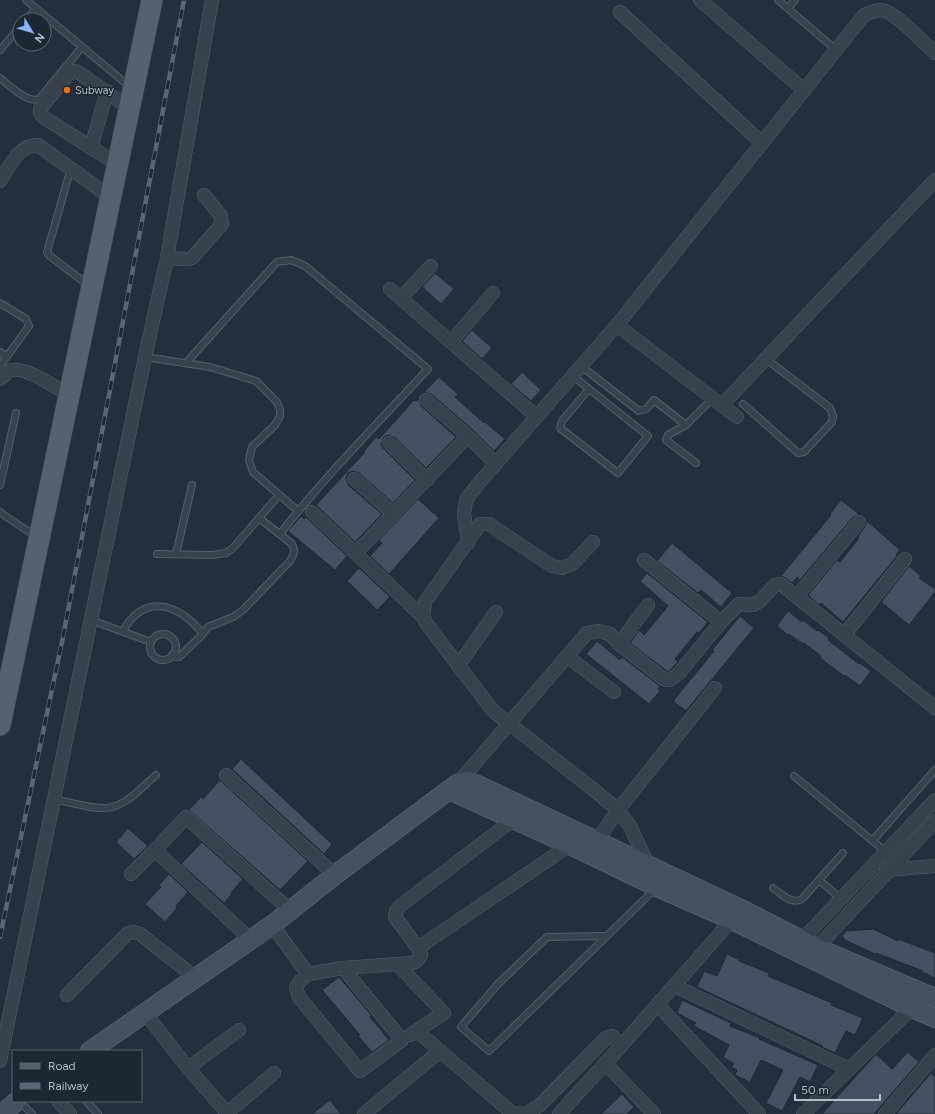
<svg xmlns="http://www.w3.org/2000/svg" width="935" height="1114" font-family="Figtree,sans-serif">
<style>
.building{fill:#455162;stroke:#1f2835}
.lines{fill:none;stroke-linecap:round;stroke-linejoin:round}
.lane-casing{stroke:#565f6c;stroke-width:8}
.street-casing{stroke:#565f6c;stroke-width:14}
.secondary-casing{stroke:#565f6c;stroke-width:20}
.primary-casing{stroke:#414a57;stroke-width:22}
.lane{stroke:#38414e;stroke-width:6}
.street{stroke:#38414e;stroke-width:13}
.secondary{stroke:#465061;stroke-width:18}
.primary{stroke:#56606e;stroke-width:21}
.rail-casing{stroke:#5a6575;stroke-width:4.5}
.rail{stroke:#1d2633;stroke-width:3;stroke-dasharray:9;stroke-linecap:butt}
.food-dot{fill:#e8710a;stroke:#1d2633;stroke-width:1.5}
.labels{text-anchor:middle;dominant-baseline:central;stroke-width:3;stroke-linejoin:round;paint-order:stroke}
.poi-label{font-size:11px;fill:#b4bcc9;stroke:#1d2633;text-anchor:start}
</style>
<rect width="100%" height="100%" fill="#242f3e"/>
<!-- building -->
<g class="building">
<path d="M435,273L454,289L441,304L422,287Z"/>
<path d="M472,330L492,348L482,359L462,341Z"/>
<path d="M522,372L541,390L531,401L511,384Z"/>
<path d="M439,377L458,394L455,397L484,423L485,422L505,439L494,451L473,430L431,394L424,392Z"/>
<path d="M418,399L421,406L456,437L426,468L394,437L387,435L383,438L381,445L383,448L415,480L393,503L359,473L352,471L348,473L346,478L348,485L382,514L355,542L316,505L365,452L364,451L376,437L379,439L414,400L416,401Z"/>
<path d="M418,499L439,518L389,574L370,556L382,543L379,540Z"/>
<path d="M841,500L859,514L853,517L800,580L797,577L792,583L786,578L781,576L831,515L830,514Z"/>
<path d="M301,516L304,519L306,517L347,556L335,570L288,531Z"/>
<path d="M867,521L900,550L896,555L897,556L843,622L821,603L819,605L808,595L837,560L840,562L859,538L858,536L865,527Z"/>
<path d="M672,543L732,593L721,607L701,590L698,593L657,561Z"/>
<path d="M909,566L921,576L919,578L935,589V592L909,625L881,602Z"/>
<path d="M359,568L390,597L377,610L347,581Z"/>
<path d="M647,573L708,622L699,633L697,632L675,659L678,662L668,672L630,643L639,630L644,635L668,606L640,581Z"/>
<path d="M788,611L802,622L803,620L817,631L818,630L829,638L828,640L859,664L860,663L871,671L860,686L845,675L844,676L820,658L821,656L804,643L803,644L789,634L788,635L777,626Z"/>
<path d="M740,616L754,628L686,711L673,701L714,651L712,650Z"/>
<path d="M597,641L620,660L622,657L660,686L658,689L660,691L649,704L586,654Z"/>
<path d="M241,759L332,844L324,854L232,769Z"/>
<path d="M219,781H221L308,861L280,890L189,810L201,797L203,799Z"/>
<path d="M128,828L148,846L134,859L116,842Z"/>
<path d="M202,842L243,879L231,893L232,894L224,903L181,864Z"/>
<path d="M169,874L188,892L176,906L177,908L165,922L145,904L161,887L159,885Z"/>
<path d="M873,929L898,941V939L935,953V978L922,972L923,971L876,953L875,954L845,940L842,936L846,931Z"/>
<path d="M727,954L740,960L739,961L769,973L768,976L832,1003L831,1005L863,1018L855,1035L846,1031L835,1053L822,1047L823,1046L697,987L704,971L717,976Z"/>
<path d="M339,977L372,1016L370,1017L389,1040L372,1052L358,1036L360,1035L322,990Z"/>
<path d="M682,1000L731,1023L730,1026L760,1038L759,1039L818,1065L810,1082L800,1077L782,1111L766,1103L783,1070L761,1060L750,1082L735,1075L737,1070L731,1067L734,1064L723,1057L729,1045L694,1026L696,1023L677,1013Z"/>
<path d="M908,1052L919,1062L874,1114H822L876,1054L892,1069Z"/>
<path d="M931,1073L935,1077V1114H896Z"/>
<path d="M622,1094L634,1107L627,1114H601Z"/>
<path d="M330,1100L341,1114H312Z"/>
</g>
<g class="lines">
<defs>
<g id="lane">
<path d="M26,0L130,87"/>
<path d="M778,0L836,50"/>
<path d="M788,8L795,0"/>
<path d="M26,20L36,8"/>
<path d="M0,50L20,27"/>
<path d="M0,78C9,85 28,104 39,99L82,47"/>
<path d="M71,168L47,252L50,256L88,285"/>
<path d="M0,303L26,319L29,326L0,366"/>
<path d="M0,352L7,356"/>
<path d="M145,357L210,367L256,381L277,402L280,410V416L275,425L252,447L249,460L253,472L298,511"/>
<path d="M186,363L277,262L291,260L305,266L428,369C378,423 325,476 280,534"/>
<path d="M581,366L639,411L646,409L654,400L686,425L713,398"/>
<path d="M573,376L648,436L618,473L560,428L562,421L589,389"/>
<path d="M743,404L798,453L804,452L832,422L833,416L830,408L766,359"/>
<path d="M686,425L668,435L666,440L696,463"/>
<path d="M0,485L16,413"/>
<path d="M0,512L5,516L37,537"/>
<path d="M157,554L212,555L226,553L233,548L279,495"/>
<path d="M176,554L192,485"/>
<path d="M91,620L151,642"/>
<path d="M123,631C145,592 179,604 203,634"/>
<circle cx="163" cy="647" r="13"/>
<path d="M172,655L176,657H179L201,636L208,627L233,617L243,610L290,561C294,554 296,550 291,543L259,518"/>
<path d="M794,776L886,852"/>
<path d="M54,799C68,802 98,811 112,807C129,803 143,786 156,775"/>
<path d="M873,840L935,770"/>
<path d="M819,880L841,899"/>
<path d="M773,888C782,894 791,905 802,899L843,853"/>
<path d="M605,936L547,937L498,984L461,1027L489,1051L655,889"/>
<path d="M19,1101L32,1114"/>
<path d="M86,1101L98,1114"/>
</g>
<g id="street">
<path d="M700,0L804,90"/>
<path d="M620,12L762,143"/>
<path d="M91,148L107,91"/>
<path d="M117,164L43,117L40,113V109L71,71H75L79,73L129,108"/>
<path d="M0,181C10,166 18,145 38,145L110,197"/>
<path d="M167,258L188,259L192,258L222,224L221,216L204,195"/>
<path d="M390,289L537,417"/>
<path d="M401,298L431,266"/>
<path d="M617,325L864,15C871,12 877,9 885,11C898,15 924,43 935,53"/>
<path d="M451,342L493,293"/>
<path d="M0,379C3,377 6,373 9,371C22,364 57,388 69,395"/>
<path d="M426,400L468,436"/>
<path d="M722,405L935,180"/>
<path d="M389,443L427,480"/>
<path d="M354,479L394,514"/>
<path d="M312,512L423,617L426,623L493,711L594,790L618,810L630,826L648,865"/>
<path d="M468,543L464,514L466,500L478,484L617,325L737,417"/>
<path d="M356,553L468,436L496,464"/>
<path d="M644,560L721,622"/>
<path d="M797,596L859,522"/>
<path d="M423,617L425,602L480,524H489L552,566L562,568L572,564L593,542"/>
<path d="M844,635L905,559"/>
<path d="M619,644L648,605"/>
<path d="M567,656L614,692"/>
<path d="M458,666L496,612"/>
<path d="M226,775L335,875"/>
<path d="M457,784L587,633L599,631L610,634L619,644L665,680H670L679,673L721,622L739,604L753,605L761,600L775,585L781,584L935,708"/>
<path d="M597,841L618,810L715,688"/>
<path d="M886,870L935,866"/>
<path d="M131,874L155,850"/>
<path d="M272,925L308,974L343,968L413,963L418,960L421,955L418,948L395,917L396,911L400,906L514,819"/>
<path d="M251,940L155,850L186,817L291,911"/>
<path d="M796,946L935,800"/>
<path d="M418,948L570,845"/>
<path d="M811,954L935,821"/>
<path d="M397,964L444,1013L410,1035"/>
<path d="M308,974L301,980L296,987L299,997L360,1071L402,1040L343,968"/>
<path d="M675,986L849,1069"/>
<path d="M67,995L128,933L133,932L140,934L196,978"/>
<path d="M658,1005L759,1114"/>
<path d="M145,1013L188,1068L228,1114"/>
<path d="M417,1031L512,1113L525,1114L539,1106L606,1038L612,1036L622,1045"/>
<path d="M0,1061L145,357L167,258L212,0"/>
<path d="M606,1064L654,1114"/>
<path d="M188,1068L239,1030"/>
<path d="M58,1101L70,1114"/>
<path d="M227,1113L274,1073"/>
<path d="M364,1114L440,1051"/>
<path d="M559,1114L622,1045L737,914"/>
<path d="M803,1114L912,1008"/>
<path d="M885,1114L935,1055"/>
</g>
<g id="secondary">
<path d="M449,790L570,845L657,887L732,920L912,1008L935,1018"/>
<path d="M90,1051L272,925L335,875L457,784L468,781L480,786L741,909L817,948L935,998"/>
<path d="M2,1114L17,1101"/>
</g>
<path id="primary" d="M0,725L152,0"/>
</defs>
<!-- lane casing -->
<use href="#lane" class="lane-casing"/>
<!-- street casing -->
<use href="#street" class="street-casing"/>
<!-- secondary casing -->
<use href="#secondary" class="secondary-casing"/>
<!-- primary casing -->
<use href="#primary" class="primary-casing"/>
<!-- lane -->
<use href="#lane" class="lane"/>
<!-- street -->
<use href="#street" class="street"/>
<!-- secondary -->
<use href="#secondary" class="secondary"/>
<!-- primary -->
<use href="#primary" class="primary"/>
<defs>
<path id="rail" d="M0,937L63,637L184,0"/>
</defs>
<!-- rail casing -->
<use href="#rail" class="rail-casing"/>
<!-- rail -->
<use href="#rail" class="rail"/>
</g>
<!-- markers -->
<circle class="food-dot" cx="67" cy="90" r="4"/>
<g class="labels">
<!-- poi labels -->
<g class="poi-label">
<text x="75" y="90">Subway</text>
</g>
</g>
<!-- legend -->
<rect x="12" y="1050" width="130" height="52" fill="#1d2633" stroke="#59626f"/>
<rect x="20" y="1063" width="20" height="6" fill="#56606e" stroke="#59626f"/>
<text x="48" y="1070" font-size="12" fill="#b4bcc9">Road</text>
<rect x="20" y="1083" width="20" height="6" fill="#5a6575" stroke="#59626f"/>
<text x="48" y="1090" font-size="12" fill="#b4bcc9">Railway</text>
<!-- north arrow -->
<g transform="translate(32 32) rotate(128)"><circle r="19" fill="#1d2633" stroke="#59626f"/>
<path d="M0-3L7 15L0 10L-7 15Z" fill="#8ab4f8"/>
<text y="-6" font-size="11" font-weight="bold" text-anchor="middle" fill="#b4bcc9">N</text>
</g>
<!-- scale -->
<path d="M795 1094v6h85v-6" fill="none" stroke="#b4bcc9" stroke-width="2"/>
<text x="801" y="1094" font-size="12" fill="#b4bcc9" stroke="#1d2633" stroke-width="3" paint-order="stroke">50 m</text>
</svg>
